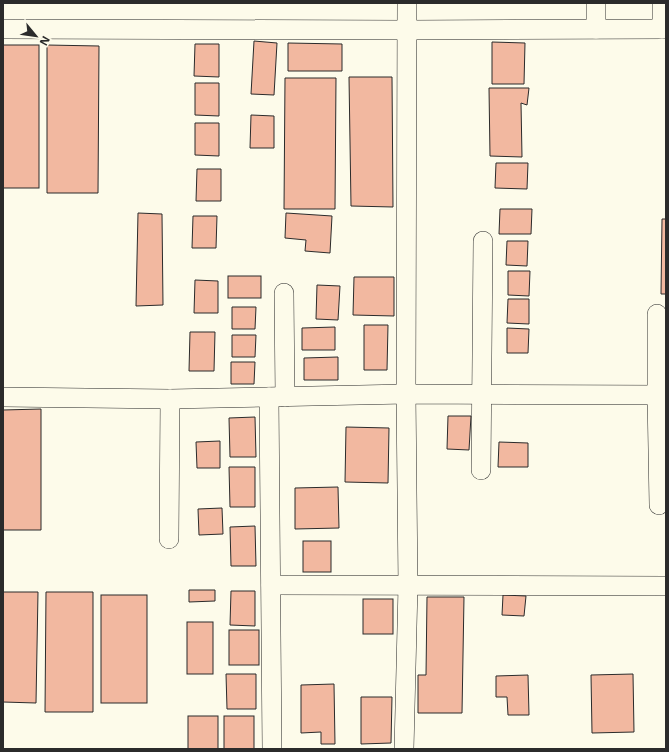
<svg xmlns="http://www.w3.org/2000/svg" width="669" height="752" font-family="'Noto Sans',sans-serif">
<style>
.building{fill:#f2b8a0;stroke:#2b2b2b}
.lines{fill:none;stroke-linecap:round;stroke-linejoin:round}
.street-casing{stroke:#2b2b2b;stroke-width:20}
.street{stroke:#fdfbea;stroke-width:19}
</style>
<rect width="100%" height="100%" fill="#fdfbea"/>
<!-- building -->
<g class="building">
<path d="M254,41L277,43L274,95L251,94Z"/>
<path d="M492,42L525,43L524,84H492Z"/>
<path d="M288,43L342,44V71H288Z"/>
<path d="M195,44H219V77L194,76Z"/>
<rect x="3" y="45" width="36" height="143"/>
<path d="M47,45L99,46L98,193H47Z"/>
<path d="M349,77H392L393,207L351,206Z"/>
<path d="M285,78H336L335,209H284Z"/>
<path d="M195,83H219V116L195,115Z"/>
<path d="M489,88H529L527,105L521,103L522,157L490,156Z"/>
<path d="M251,115L274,116V148H250Z"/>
<path d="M195,123H219V156L195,155Z"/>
<path d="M496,163H528L527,189L495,188Z"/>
<path d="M197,169H221V201H196Z"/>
<path d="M500,209H532L531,234H499Z"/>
<path d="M138,213L162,214L163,305L136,306Z"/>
<path d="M286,213L332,216L330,253L305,251L306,240L285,238Z"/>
<path d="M193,216H217L216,248H192Z"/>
<path d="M662,219H666V294H661Z"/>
<path d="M507,241H528L527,266L506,265Z"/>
<path d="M508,271H530L529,296L508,295Z"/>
<rect x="228" y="276" width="33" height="22"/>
<path d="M354,277H394V316L353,315Z"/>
<path d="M195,280L218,281V313H194Z"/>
<path d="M317,285L340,286L338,320L316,319Z"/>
<path d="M508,299H529V324L507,323Z"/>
<path d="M232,307H256L255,329H232Z"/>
<path d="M364,325H388L387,370H364Z"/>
<path d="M335,327V350H302V328Z"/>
<path d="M507,328L529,329L528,353H507Z"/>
<path d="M190,332H215L214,371H189Z"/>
<path d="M232,335H256L255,357H232Z"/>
<path d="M338,357V380H304V358Z"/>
<path d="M231,362H255L254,384H231Z"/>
<path d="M41,409V530H3V410Z"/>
<path d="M448,416H471L469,450L447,449Z"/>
<path d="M255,417L256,457H230L229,418Z"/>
<path d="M346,427L389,428L388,483L345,482Z"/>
<path d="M220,441V468H197L196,442Z"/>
<path d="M499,442L528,443V467H498Z"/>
<path d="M229,467H255V507H230Z"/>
<path d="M338,487L339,528L295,529V488Z"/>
<path d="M222,508L223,534L199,535L198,509Z"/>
<path d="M255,526L256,566H231L230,527Z"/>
<rect x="303" y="541" width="28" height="31"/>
<path d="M189,590H215V601L189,602Z"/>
<path d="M231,591H255V626L230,625Z"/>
<path d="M3,592H38L36,703L3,702Z"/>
<path d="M46,592H93V712H45Z"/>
<rect x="101" y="595" width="46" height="108"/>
<path d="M503,595L526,596L524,616L502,615Z"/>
<path d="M427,597H464L462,713H418V675H426Z"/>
<rect x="363" y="599" width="30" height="35"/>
<rect x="187" y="622" width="26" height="52"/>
<rect x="229" y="630" width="30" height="35"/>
<path d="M226,674H256V709H227Z"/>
<path d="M633,674L634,732L592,733L591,675Z"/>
<path d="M528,675L529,715H508L507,697H496V676Z"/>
<path d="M334,684L335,744H321V732L301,733V685Z"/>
<path d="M361,697H392L391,743L361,744Z"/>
<rect x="188" y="716" width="30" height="33"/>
<rect x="224" y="716" width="30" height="33"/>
</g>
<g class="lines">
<defs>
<g id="street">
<path d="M662,3V29"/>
<path d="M3,29L407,30L666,29"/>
<path d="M596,29V3"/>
<path d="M284,293L285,397"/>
<path d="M657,314V395L659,505"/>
<path d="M3,397L170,399L406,394L666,395"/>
<path d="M269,397L272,749"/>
<path d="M481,470L483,241"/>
<path d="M169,539L170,399"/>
<path d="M271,585L666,586"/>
<path d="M404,749L408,586L406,394L407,3"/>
</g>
</defs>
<!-- street casing -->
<use href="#street" class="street-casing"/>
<!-- street -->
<use href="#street" class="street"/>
</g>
<!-- border -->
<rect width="669" height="752" fill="none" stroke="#2b2b2b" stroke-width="8"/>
<!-- north arrow -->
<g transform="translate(36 36) rotate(119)" stroke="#fdfbea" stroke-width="3" paint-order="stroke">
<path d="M0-3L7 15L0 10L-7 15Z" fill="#2b2b2b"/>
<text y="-6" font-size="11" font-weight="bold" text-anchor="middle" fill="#2b2b2b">N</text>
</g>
</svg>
